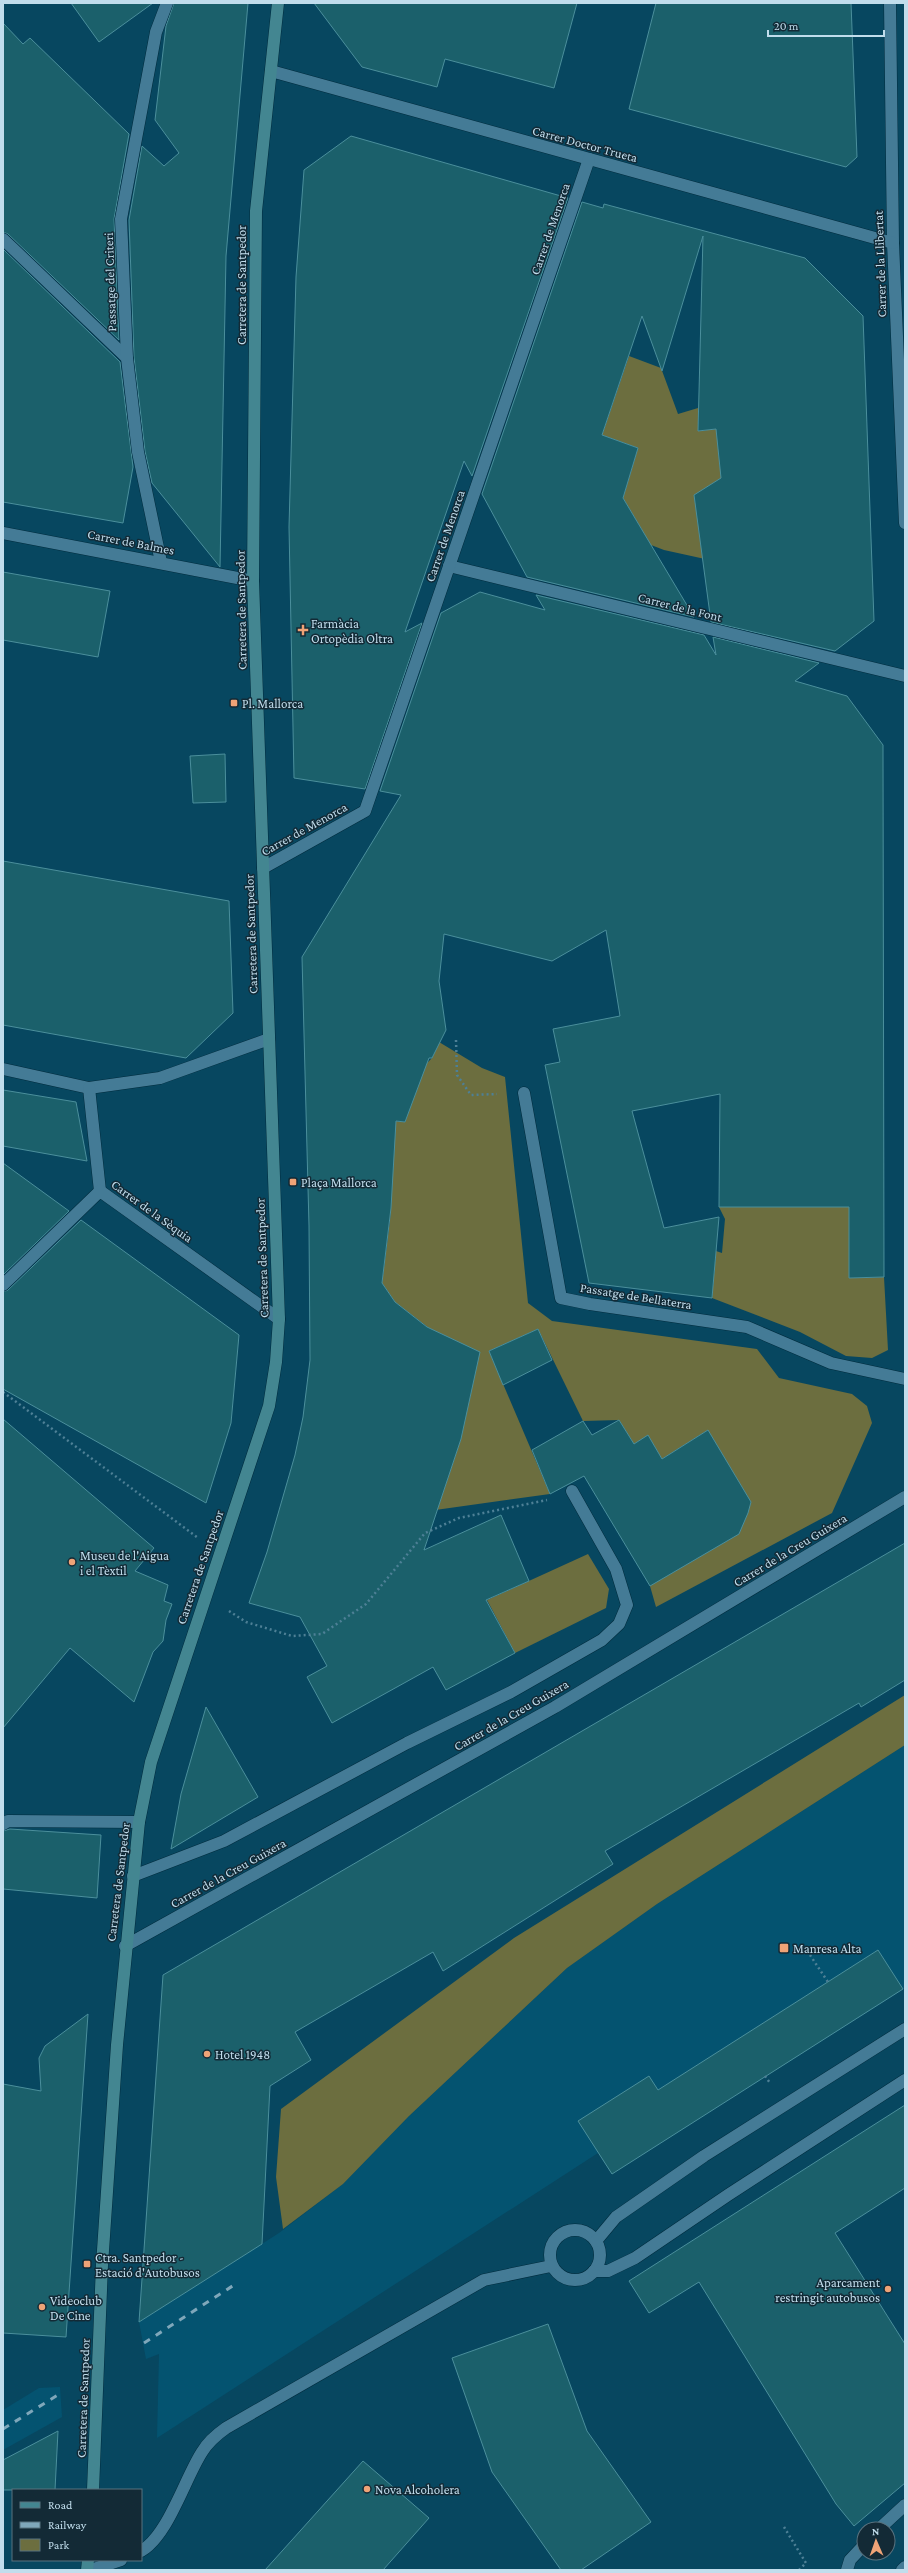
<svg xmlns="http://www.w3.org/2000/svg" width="908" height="2573" font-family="'Crimson Pro',serif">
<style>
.built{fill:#045370}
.green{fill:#6c6e3f}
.building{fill:#1b606b;stroke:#4b8f9c}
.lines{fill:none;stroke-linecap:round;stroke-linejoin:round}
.lane-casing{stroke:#002c3e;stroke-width:13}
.street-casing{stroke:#002c3e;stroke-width:13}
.secondary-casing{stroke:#002c3e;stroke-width:13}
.path{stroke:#4e8096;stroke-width:2.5;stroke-dasharray:2 3;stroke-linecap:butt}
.lane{stroke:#447b96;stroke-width:12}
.street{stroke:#447b96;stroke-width:12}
.secondary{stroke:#438691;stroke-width:12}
.rail{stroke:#7fa7ba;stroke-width:3;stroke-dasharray:7 7;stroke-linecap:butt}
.poi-dot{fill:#efa377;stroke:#132a36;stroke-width:1.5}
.labels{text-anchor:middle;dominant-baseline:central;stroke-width:3;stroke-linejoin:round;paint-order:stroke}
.street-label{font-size:13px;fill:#c1ddec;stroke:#132a36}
.poi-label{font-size:13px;fill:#c1ddec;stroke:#132a36;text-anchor:start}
</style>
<rect width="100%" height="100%" fill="#074760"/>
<!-- built -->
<g class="built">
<path d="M905,1745V1988L612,2174L598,2153L157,2438L159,2354L146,2359L139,2322L279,2233L343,2184L409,2116L567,1968L657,1904Z"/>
<path d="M60,2387L62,2417L3,2450V2410L39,2388Z"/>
</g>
<!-- green -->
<g class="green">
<path d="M629,356L661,368L678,414L698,408V431L725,428L754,397L705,559L664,550L638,540L642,530L623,498L638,448L602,435Z"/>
<path d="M439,1042L482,1068L505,1077L528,1303L552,1321L757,1349L779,1378L852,1394L867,1406L872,1423L832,1513L656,1607L650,1586L708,1430L662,1459L648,1436L634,1444L619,1420L583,1421L538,1329L489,1351L550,1494L414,1513L430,1329L395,1302L382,1283L390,1220L395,1121L405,1122L421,1069L432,1058Z"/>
<path d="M719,1207H849V1278L884,1277L888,1350L872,1358L846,1356L800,1332L712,1298L716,1251L722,1253L725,1219Z"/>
<path d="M588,1554L609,1589L606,1608L515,1653L487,1600Z"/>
<path d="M905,1695V1745L657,1904L567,1968L409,2116L343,2184L283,2229L276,2177L281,2109L514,1938Z"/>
</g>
<!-- building -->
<g class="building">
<path d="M71,3H153L99,42Z"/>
<path d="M174,3H248L226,256L220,567L152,483L145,451L134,357L129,220L142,146L164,166L179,153L155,120L166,26Z"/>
<path d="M314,3H577L554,88L445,59L437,87L362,67Z"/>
<path d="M656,3H851L857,157L846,167L629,109Z"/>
<path d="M3,23L23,44L30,38L129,134L114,219L119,340L8,234L3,232Z"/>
<path d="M351,136L568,198L472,476L464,461L405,632L422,623L365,789L294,778L289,527L296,277L304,170Z"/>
<path d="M582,202L603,208L604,204L805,258L863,316L874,621L835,651L711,622L694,495L721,478L716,429L698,431L703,236L662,371L642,316L602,435L638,448L623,498L694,617L527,577L482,494Z"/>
<path d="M3,249L120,362L133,467L123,523L3,502Z"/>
<path d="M3,572L110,591L98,657L3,640Z"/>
<path d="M480,592L545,610L536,595L704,635L716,655L713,637L819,663L795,681L847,696L883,745L884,1277L849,1278V1207H719L720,1094L632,1111L664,1228L719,1217L712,1298L589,1283L545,1065L560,1062L553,1029L620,1016L606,930L552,961L444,934L439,981L446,1030L432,1058H429L405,1122L396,1121L391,1208L382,1283L395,1302L427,1327L480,1352L461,1439L424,1550L501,1515L529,1581L486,1600L515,1653L446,1690L433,1667L332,1723L307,1677L327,1666L300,1617L249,1603L267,1552L295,1455L303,1417L310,1360L309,1226L302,957L401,795L380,791L441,613Z"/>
<path d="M225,754L226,802L193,803L190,756Z"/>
<path d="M3,861L229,901L233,1013L186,1058L3,1025Z"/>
<path d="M3,1090L76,1102L87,1161L3,1146Z"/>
<path d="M3,1163L69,1211L3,1275Z"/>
<path d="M81,1220L239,1335L231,1423L206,1503L3,1389V1292L8,1290Z"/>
<path d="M538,1329L552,1360L503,1385L489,1351Z"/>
<path d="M3,1419L154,1548L135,1571L168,1585L164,1601L172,1604L166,1620L163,1641L153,1652L134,1702L70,1648L3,1728Z"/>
<path d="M619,1420L634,1444L648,1435L662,1459L708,1430L751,1502L748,1513L739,1534L650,1586L584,1476L550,1494L532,1450L583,1421L592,1435Z"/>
<path d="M905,1543V1680L861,1707L859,1703L605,1851L613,1864L443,1971L433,1952L295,2032L311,2060L270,2086L262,2244L139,2322L163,1975Z"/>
<path d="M206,1707L258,1797L171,1849L181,1794Z"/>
<path d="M10,1829L101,1835L97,1898L3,1889V1831Z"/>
<path d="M878,1950L903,1989L612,2174L578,2121L649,2076L658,2090Z"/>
<path d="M88,2014L66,2337L3,2333V2084L41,2091L39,2058L45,2046Z"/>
<path d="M905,2105V2188L835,2233L905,2344V2483L854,2526L836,2504L699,2282L649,2313L629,2281Z"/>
<path d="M548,2324L587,2431L651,2522L581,2570H561L492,2472L452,2358Z"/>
<path d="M58,2431L55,2490H3V2460Z"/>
<path d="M363,2461L429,2518L383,2570H265Z"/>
</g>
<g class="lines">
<defs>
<g id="lane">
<path d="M133,1876L224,1841L407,1743L511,1692L602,1640L619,1624L627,1605L616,1569L572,1491"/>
<circle cx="575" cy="2255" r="25"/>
<path d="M596,2241L616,2217L704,2156L905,2029"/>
<path d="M594,2271H608L635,2258L728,2195L905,2080"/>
<path d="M879,2529L905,2505"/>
<path d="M141,2551C168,2536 185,2478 202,2452C208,2442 216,2435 226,2428L484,2280L551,2266"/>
<path d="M91,2570L121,2560"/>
<path d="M847,2570L850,2560L864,2545"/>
</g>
<g id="street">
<path d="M890,3L893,243L905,523"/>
<path d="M271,71L893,243"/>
<path d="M3,239L127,358"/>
<path d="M3,533L253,581"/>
<path d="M161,562L138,452L127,358L121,219L156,32L167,3"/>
<path d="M449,566L905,676"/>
<path d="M263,868L365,811L589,159"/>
<path d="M3,1069L89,1088L160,1078L269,1039"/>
<path d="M89,1088L100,1191"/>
<path d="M524,1093L561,1298L590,1304L747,1327L831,1363L905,1379"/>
<path d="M3,1285L100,1191L279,1319"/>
<path d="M3,1824L8,1821L139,1822"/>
<path d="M125,1946L555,1707L905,1497"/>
<path d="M902,2570L905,2567"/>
</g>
<g id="secondary">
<path d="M93,2490L102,2265L117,2045L139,1822L151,1762L269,1406L276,1362L279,1319L253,581L256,211L278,3"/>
<path d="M87,2570L88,2560"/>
</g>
</defs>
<!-- lane casing -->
<use href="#lane" class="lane-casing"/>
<!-- street casing -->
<use href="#street" class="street-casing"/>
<!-- secondary casing -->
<use href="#secondary" class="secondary-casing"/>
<!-- path -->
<g class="path">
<path d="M456,1040L457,1075L471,1095L497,1094"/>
<path d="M3,1392L198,1538"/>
<path d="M229,1611L246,1622L292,1636L322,1634L366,1604L425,1533L459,1518L547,1500"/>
<path d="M810,1955L828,1982"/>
<path d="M765,2076L770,2083"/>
<path d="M784,2527L806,2563L799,2570"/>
</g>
<!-- lane -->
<use href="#lane" class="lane"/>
<!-- street -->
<use href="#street" class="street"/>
<!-- secondary -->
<use href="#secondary" class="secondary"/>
<!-- rail -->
<g class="rail">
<path d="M144,2343L234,2285"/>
<path d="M3,2429L61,2393"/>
</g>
</g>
<!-- markers -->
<g class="poi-dot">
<path d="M301 624h4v4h4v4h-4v4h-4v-4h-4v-4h4z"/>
<rect x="230" y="699" width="8" height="8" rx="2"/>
<rect x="289" y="1178" width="8" height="8" rx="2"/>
<circle cx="72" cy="1562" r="4"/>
<rect x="779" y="1943" width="10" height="10" rx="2"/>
<circle cx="207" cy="2054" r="4"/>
<rect x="83" y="2260" width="8" height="8" rx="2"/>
<circle cx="888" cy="2289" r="4"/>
<circle cx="42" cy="2307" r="4"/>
<circle cx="367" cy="2489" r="4"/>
</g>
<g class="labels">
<!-- street labels -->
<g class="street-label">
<text transform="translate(585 144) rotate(15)">Carrer Doctor Trueta</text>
<text transform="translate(550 229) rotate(-71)">Carrer de Menorca</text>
<text transform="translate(880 264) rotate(-92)">Carrer de la Llibertat</text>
<text transform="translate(110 282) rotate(-92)">Passatge del Criteri</text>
<text transform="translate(241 285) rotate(-90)">Carretera de Santpedor</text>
<text transform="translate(445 536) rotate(-71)">Carrer de Menorca</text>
<text transform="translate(131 542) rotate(11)">Carrer de Balmes</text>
<text transform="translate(680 607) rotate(14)">Carrer de la Font</text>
<text transform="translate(241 610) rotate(-91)">Carretera de Santpedor</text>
<text transform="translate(304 829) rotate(-29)">Carrer de Menorca</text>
<text transform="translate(251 934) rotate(-92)">Carretera de Santpedor</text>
<text transform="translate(152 1211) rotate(36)">Carrer de la Sèquia</text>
<text transform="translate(262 1258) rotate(-92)">Carretera de Santpedor</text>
<text transform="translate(636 1296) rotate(9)">Passatge de Bellaterra</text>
<text transform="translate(790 1550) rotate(-31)">Carrer de la Creu Guixera</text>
<text transform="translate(200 1567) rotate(-71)">Carretera de Santpedor</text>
<text transform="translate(511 1715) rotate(-30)">Carrer de la Creu Guixera</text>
<text transform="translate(228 1873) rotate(-29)">Carrer de la Creu Guixera</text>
<text transform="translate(118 1882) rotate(-83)">Carretera de Santpedor</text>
<text transform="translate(83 2398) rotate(-88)">Carretera de Santpedor</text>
</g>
<!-- poi labels -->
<g class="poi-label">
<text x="311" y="623">Farmàcia<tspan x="311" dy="15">Ortopèdia Oltra</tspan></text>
<text x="242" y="703">Pl. Mallorca</text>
<text x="301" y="1182">Plaça Mallorca</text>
<text x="80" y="1555">Museu de l'Aigua<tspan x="80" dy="15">i el Tèxtil</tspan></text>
<text x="793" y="1948">Manresa Alta</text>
<text x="215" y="2054">Hotel 1948</text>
<text x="95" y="2257">Ctra. Santpedor -<tspan x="95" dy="15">Estació d'Autobusos</tspan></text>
<text x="880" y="2282" text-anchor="end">Aparcament<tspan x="880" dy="15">restringit autobusos</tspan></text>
<text x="50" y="2300">Videoclub<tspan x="50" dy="15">De Cine</tspan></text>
<text x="375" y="2489">Nova Alcoholera</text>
</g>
</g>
<!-- border -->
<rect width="908" height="2573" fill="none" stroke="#c1ddec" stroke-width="8"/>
<!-- legend -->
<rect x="12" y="2489" width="130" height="72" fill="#132a36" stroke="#59727f"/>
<rect x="20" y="2502" width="20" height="6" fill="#438691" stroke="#59727f"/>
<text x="48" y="2509" font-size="12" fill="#c1ddec">Road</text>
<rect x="20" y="2522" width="20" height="6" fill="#7fa7ba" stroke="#59727f"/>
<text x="48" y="2529" font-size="12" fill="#c1ddec">Railway</text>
<rect x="20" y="2539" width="20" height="12" fill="#6c6e3f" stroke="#59727f"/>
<text x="48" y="2549" font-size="12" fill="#c1ddec">Park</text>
<!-- north arrow -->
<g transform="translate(876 2541) rotate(358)"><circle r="19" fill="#132a36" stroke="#59727f"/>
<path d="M0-3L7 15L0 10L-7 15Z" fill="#efa377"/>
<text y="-6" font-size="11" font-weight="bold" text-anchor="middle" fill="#c1ddec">N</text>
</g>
<!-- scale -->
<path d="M768 30v6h116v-6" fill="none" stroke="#c1ddec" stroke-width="2"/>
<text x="774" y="30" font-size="12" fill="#c1ddec" stroke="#132a36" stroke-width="3" paint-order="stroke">20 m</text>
</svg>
